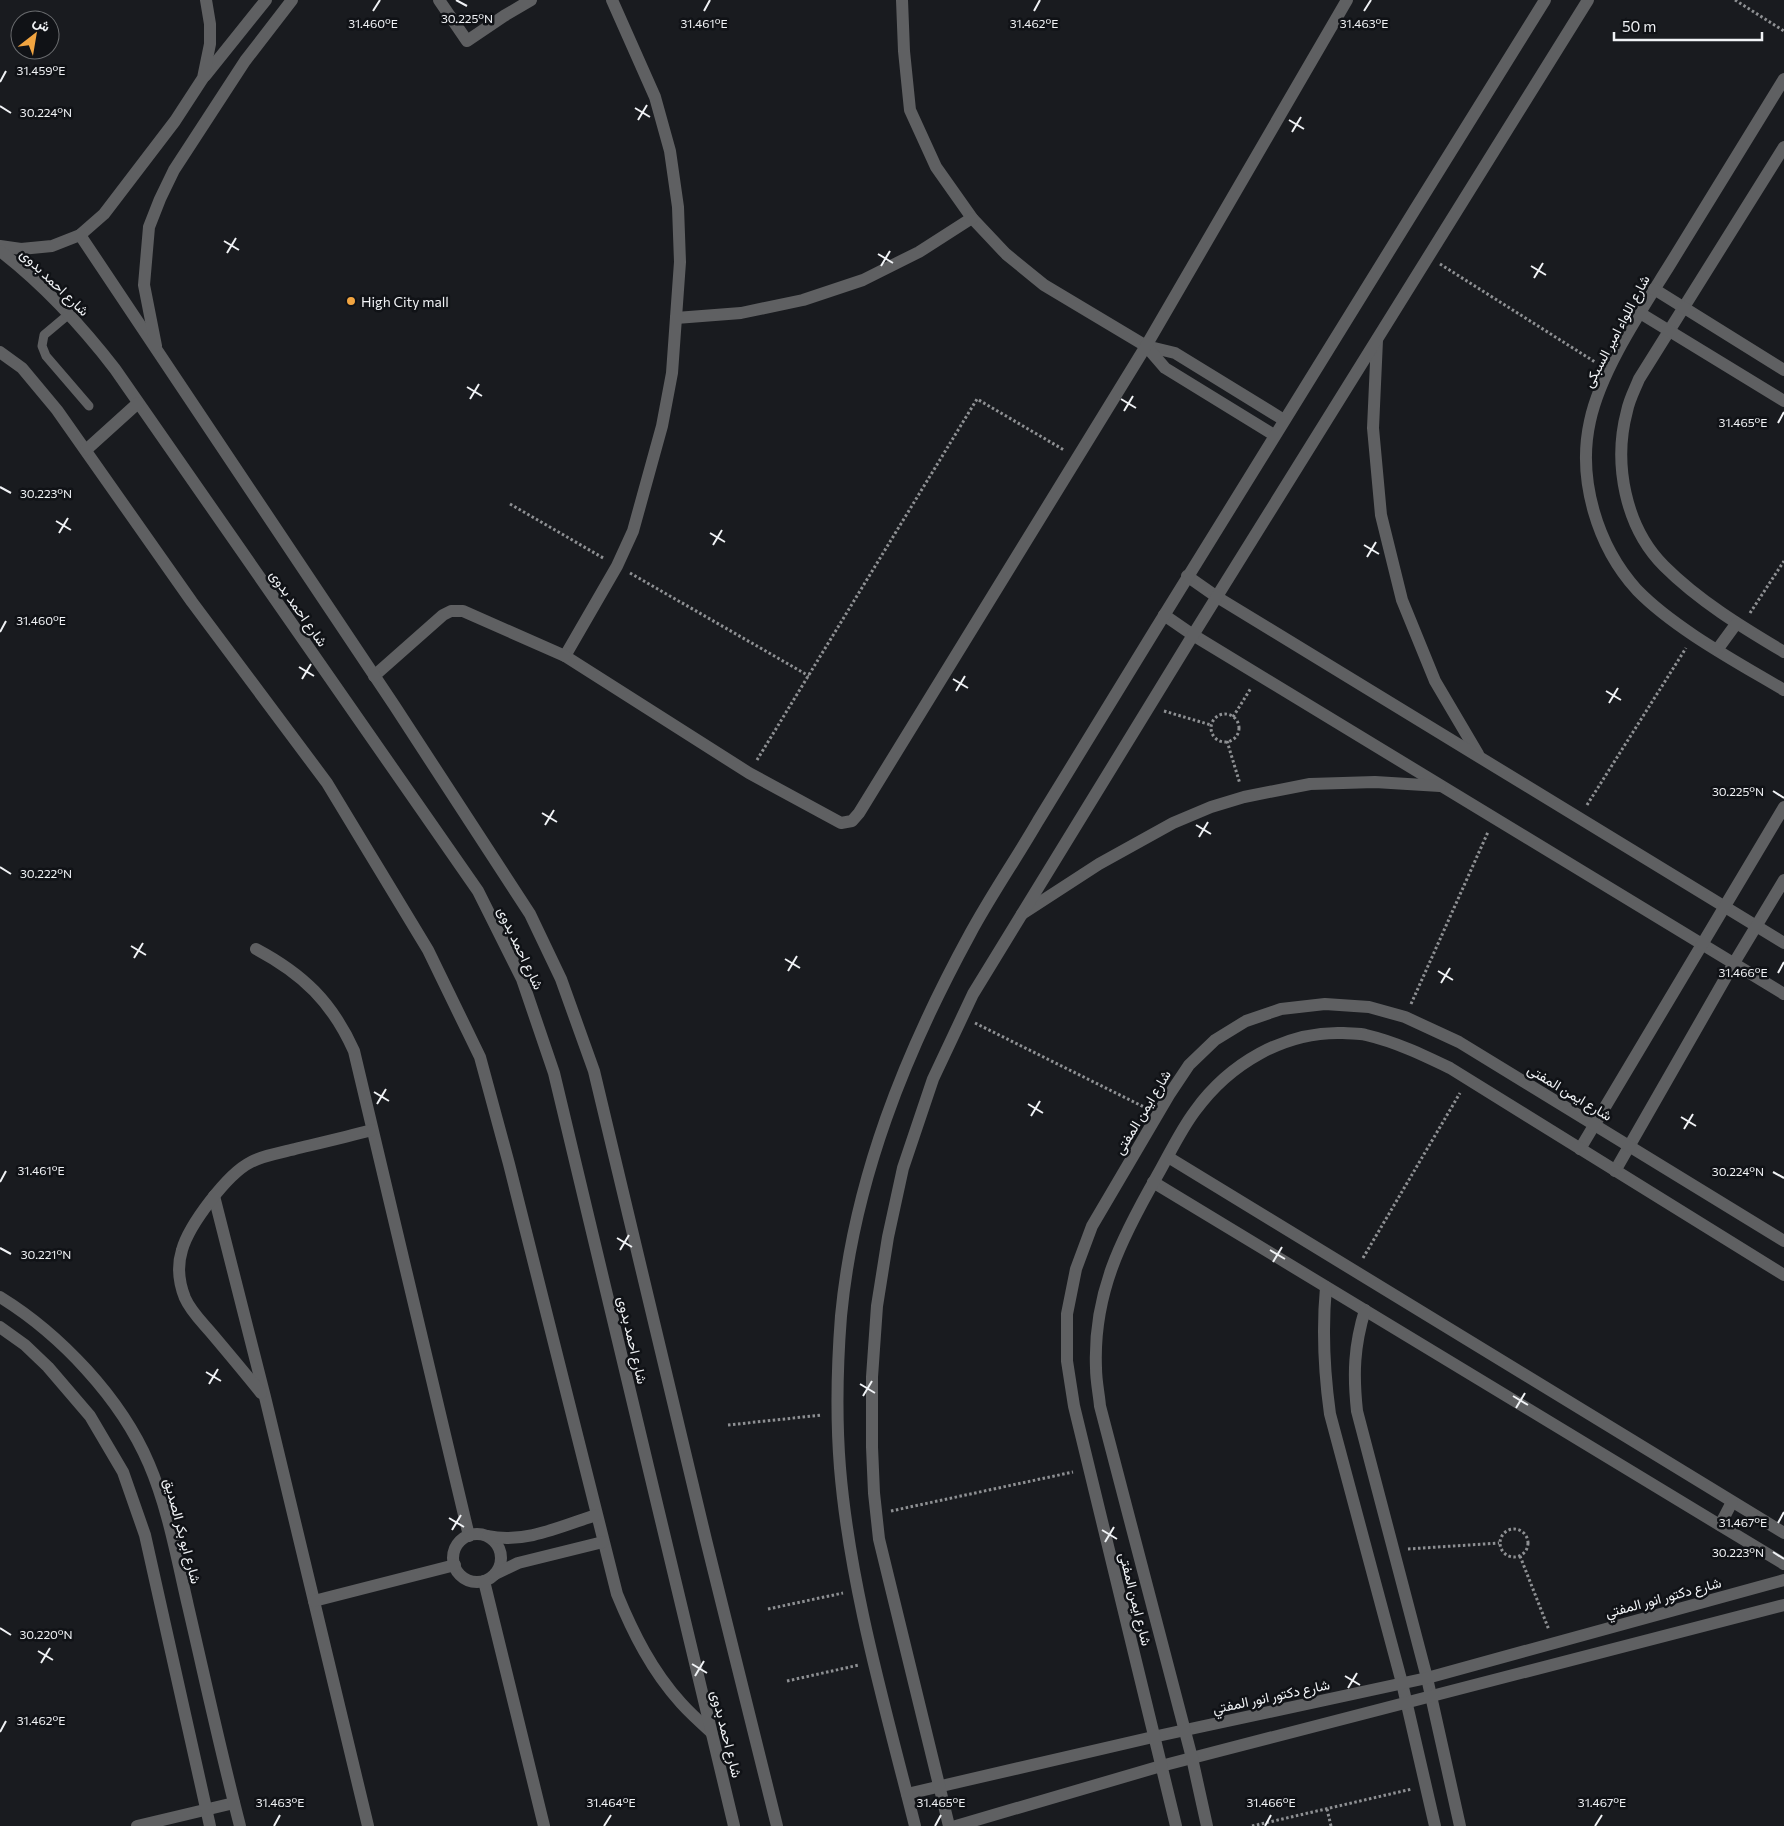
<svg xmlns="http://www.w3.org/2000/svg" width="1784" height="1826" font-family="Commissioner,Vazirmatn,sans-serif">
<style>
.lines{fill:none;stroke-linecap:round;stroke-linejoin:round}
.path{stroke:#8e9093;stroke-width:3;stroke-dasharray:2.5 2.5;stroke-linecap:butt}
.service{stroke:#5f6062;stroke-width:9}
.minor{stroke:#5f6062;stroke-width:12}
.tertiary{stroke:#5f6062;stroke-width:12}
.ticks{fill:none;stroke:#f0f2f5;stroke-width:2}
.poi-dot{fill:#f2a541;stroke:#101216;stroke-width:2}
.labels{text-anchor:middle;dominant-baseline:central;stroke-width:5;stroke-linejoin:round;paint-order:stroke}
.street-label{font-size:14px;fill:#f0f2f5;stroke:#101216}
.poi-label{font-size:14px;fill:#f0f2f5;stroke:#101216;text-anchor:start}
.ticks-label{font-size:12px;text-anchor:middle;fill:#f0f2f5;stroke:#101216;stroke-width:5;stroke-linejoin:round;paint-order:stroke}
</style>
<rect width="100%" height="100%" fill="#191b1f"/>
<g class="lines">
<!-- path -->
<g class="path">
<path d="M1735,0L1784,31"/>
<path d="M1440,264L1595,362"/>
<path d="M510,504L605,559"/>
<path d="M630,573L809,676"/>
<path d="M1750,613L1784,561"/>
<path d="M1164,711L1211,725"/>
<circle cx="1225" cy="728" r="14"/>
<path d="M1233,717L1251,688"/>
<path d="M1227,741L1240,784"/>
<path d="M757,760L977,399L1064,450"/>
<path d="M1587,805L1686,648"/>
<path d="M1411,1004L1488,832"/>
<path d="M975,1023L1144,1107"/>
<path d="M1363,1258L1460,1093"/>
<path d="M728,1425L822,1415"/>
<path d="M891,1511L1073,1472"/>
<circle cx="1514" cy="1543" r="14"/>
<path d="M1408,1549L1499,1543"/>
<path d="M1520,1556L1549,1630"/>
<path d="M768,1609L843,1593"/>
<path d="M787,1681L859,1665"/>
<path d="M1327,1809L1331,1826"/>
<path d="M1252,1826L1412,1789"/>
</g>
<!-- service -->
<path class="service" d="M69,314L44,335L42,346L46,356L89,406"/>
<!-- minor -->
<g class="minor">
<path d="M439,0L467,41L504,16L531,0"/>
<path d="M902,0L904,51L910,110L936,167L972,218L1006,254L1044,285L1146,346L1175,353L1284,420"/>
<path d="M1784,79C1746,141 1707,204 1669,266C1641,311 1601,370 1590,421C1577,479 1597,546 1637,590C1675,629 1737,662 1784,690"/>
<path d="M1784,147L1639,379C1635,389 1629,400 1627,411C1613,463 1625,527 1664,566C1699,601 1742,627 1784,652"/>
<path d="M1654,289L1784,370"/>
<path d="M1640,313L1784,401"/>
<path d="M676,318L741,313L803,300L863,280L919,252L972,218"/>
<path d="M1377,340L1373,428L1381,515L1402,600L1435,681L1478,754"/>
<path d="M1146,346L1165,368L1274,435"/>
<path d="M0,352L22,368L57,410L192,602L327,783L428,950L480,1057L509,1164L617,1594C633,1633 652,1671 681,1703C690,1713 701,1723 711,1732"/>
<path d="M1187,576L1217,597L1784,943"/>
<path d="M1164,615L1193,635L1784,994"/>
<path d="M1717,650L1736,624"/>
<path d="M565,656L617,566L633,531L662,426L672,373L680,262L678,207L670,151L655,97L612,0"/>
<path d="M374,676L443,615L451,611H463L565,656L749,773L841,823L852,821L859,813L1146,346L1347,0"/>
<path d="M1022,914L1099,864L1173,823L1211,807L1244,797L1310,784L1375,782L1440,786"/>
<path d="M256,949C303,974 332,1002 354,1051L469,1536"/>
<path d="M1580,1149L1784,807"/>
<path d="M1168,1157L1784,1533"/>
<path d="M1615,1171L1734,963L1784,880"/>
<path d="M1153,1182L1784,1564"/>
<path d="M214,1196L265,1397L368,1826"/>
<path d="M1326,1287C1322,1330 1324,1371 1330,1414L1402,1683L1435,1826"/>
<path d="M1365,1310C1354,1346 1353,1374 1357,1411L1427,1678L1460,1826"/>
<path d="M261,1393C245,1373 229,1354 213,1335C203,1323 191,1312 185,1298C179,1283 177,1266 182,1250C189,1225 227,1174 251,1162C264,1155 280,1153 295,1149C320,1143 346,1137 372,1130"/>
<path d="M1720,1525L1732,1502"/>
<circle cx="477" cy="1558" r="24"/>
<path d="M488,1536C524,1544 562,1526 596,1515"/>
<path d="M495,1574L518,1563L603,1542"/>
<path d="M484,1581L544,1826"/>
<path d="M314,1601L455,1565"/>
<path d="M907,1794L1153,1737L1427,1678L1784,1580"/>
<path d="M137,1826L234,1803"/>
<path d="M956,1826L1161,1766L1784,1605"/>
<path d="M1176,1826L1074,1406L1067,1361V1314L1076,1269L1092,1226L1169,1095L1189,1065L1215,1040L1246,1021L1281,1009L1325,1004L1369,1007L1405,1017L1459,1042L1784,1241"/>
<path d="M1207,1826L1192,1758L1100,1406C1099,1394 1096,1381 1096,1368C1093,1294 1121,1239 1157,1176C1169,1155 1180,1131 1195,1111C1229,1064 1284,1031 1343,1033C1351,1034 1359,1033 1366,1035C1396,1042 1423,1055 1450,1068L1784,1275"/>
</g>
<!-- tertiary -->
<g class="tertiary">
<path d="M205,76L266,0"/>
<path d="M80,235L394,705L530,914L561,979L594,1071L706,1540L777,1826"/>
<path d="M0,246L21,249L52,246L80,235L104,214L175,121L203,78L210,44V24L206,0"/>
<path d="M0,251C44,285 81,325 115,369L478,891L522,979L554,1073L734,1826"/>
<path d="M156,346L144,285L149,227L160,199L174,170L245,61L292,0"/>
<path d="M86,450L138,403"/>
<path d="M0,1297C60,1334 121,1398 149,1464C168,1508 177,1559 188,1606C205,1679 221,1753 240,1826"/>
<path d="M0,1327L25,1345L48,1367L90,1416L123,1472L145,1535L210,1826"/>
<path d="M915,1826C886,1710 850,1588 840,1468C836,1418 837,1367 841,1316C854,1180 905,1053 970,934C991,895 1016,859 1038,821C1077,758 1116,694 1155,630C1284,419 1415,210 1545,0"/>
<path d="M949,1826L879,1539L874,1493L872,1447V1377L877,1306L888,1237L903,1168L933,1079L973,994L1193,635L1588,0"/>
</g>
</g>
<!-- ticks -->
<path class="ticks" d="M456,0L467,6M373,11L380,0M704,11L710,0M1034,11L1040,0M1364,11L1371,0M0,82L6,71M0,106L11,113M635,108L650,117M638,120L647,105M1289,120L1304,129M1292,132L1301,117M224,241L239,250M227,253L236,238M878,254L893,263M881,266L890,251M1531,266L1546,275M1534,278L1543,263M467,387L482,396M470,399L479,384M1121,399L1136,408M1124,411L1133,396M1778,423L1784,412M0,487L11,493M56,521L71,530M59,533L68,518M710,533L725,542M713,545L722,530M1364,545L1379,554M1367,557L1376,542M0,632L6,621M299,667L314,676M302,679L311,664M953,679L968,688M956,691L965,676M1606,691L1621,700M1609,703L1618,688M1773,791L1784,798M542,813L557,822M545,825L554,810M1196,825L1211,834M1199,837L1208,822M0,867L11,874M131,946L146,955M134,958L143,943M785,959L800,968M788,971L797,956M1438,971L1453,980M1778,973L1784,962M1441,983L1450,968M374,1092L389,1101M377,1104L386,1089M1028,1104L1043,1113M1031,1116L1040,1101M1681,1117L1696,1126M1684,1129L1693,1114M1773,1172L1784,1178M0,1182L6,1171M617,1238L632,1247M0,1248L11,1254M620,1250L629,1235M1270,1250L1285,1259M1273,1262L1282,1247M206,1372L221,1381M209,1384L218,1369M860,1384L875,1393M863,1396L872,1381M1513,1396L1528,1405M1516,1408L1525,1393M449,1518L464,1527M1778,1523L1784,1512M452,1530L461,1515M1102,1530L1117,1539M1105,1542L1114,1527M1773,1552L1784,1559M0,1628L11,1635M38,1651L53,1660M41,1663L50,1648M692,1664L707,1673M695,1676L704,1661M1345,1676L1360,1685M1348,1688L1357,1673M0,1732L6,1721M274,1826L280,1815M604,1826L611,1815M935,1826L941,1815M1265,1826L1271,1815M1595,1826L1602,1815"/>
<!-- markers -->
<circle class="poi-dot" cx="351" cy="301" r="5"/>
<g class="labels">
<!-- street labels -->
<g class="street-label">
<text transform="translate(55 282) rotate(44)">شارع احمد بدوى</text>
<text transform="translate(1616 331) rotate(-62)">شارع اللواء امير السبكى</text>
<text transform="translate(299 608) rotate(55)">شارع احمد بدوى</text>
<text transform="translate(521 948) rotate(65)">شارع احمد بدوى</text>
<text transform="translate(1570 1092) rotate(31)">شارع ايمن المفتى</text>
<text transform="translate(1142 1112) rotate(-59)">شارع ايمن المفتى</text>
<text transform="translate(633 1340) rotate(77)">شارع احمد بدوى</text>
<text transform="translate(183 1531) rotate(75)">شارع ابو بكر الصديق</text>
<text transform="translate(1663 1597) rotate(-15)">شارع دكتور انور المفتي</text>
<text transform="translate(1136 1599) rotate(76)">شارع ايمن المفتى</text>
<text transform="translate(1271 1696) rotate(-12)">شارع دكتور انور المفتي</text>
<text transform="translate(727 1734) rotate(76)">شارع احمد بدوى</text>
</g>
<!-- poi labels -->
<g class="poi-label">
<text x="361" y="301">High City mall</text>
</g>
</g>
<g class="ticks-label">
<text x="467" y="23">30.225°N</text>
<text x="373" y="28">31.460°E</text>
<text x="704" y="28">31.461°E</text>
<text x="1034" y="28">31.462°E</text>
<text x="1364" y="28">31.463°E</text>
<text x="41" y="75">31.459°E</text>
<text x="46" y="117">30.224°N</text>
<text x="1743" y="427">31.465°E</text>
<text x="46" y="498">30.223°N</text>
<text x="41" y="625">31.460°E</text>
<text x="1738" y="796">30.225°N</text>
<text x="46" y="878">30.222°N</text>
<text x="1743" y="977">31.466°E</text>
<text x="41" y="1175">31.461°E</text>
<text x="1738" y="1176">30.224°N</text>
<text x="46" y="1259">30.221°N</text>
<text x="1743" y="1527">31.467°E</text>
<text x="1738" y="1557">30.223°N</text>
<text x="46" y="1639">30.220°N</text>
<text x="41" y="1725">31.462°E</text>
<text x="280" y="1807">31.463°E</text>
<text x="611" y="1807">31.464°E</text>
<text x="941" y="1807">31.465°E</text>
<text x="1271" y="1807">31.466°E</text>
<text x="1602" y="1807">31.467°E</text>
</g>
<!-- north arrow -->
<g transform="translate(35 35) rotate(31)"><circle r="24" fill="#101216" stroke="#6a6c6f"/>
<path d="M0-4L9 19L0 12L-9 19Z" fill="#f2a541"/>
<text y="-8" font-size="14" font-weight="bold" text-anchor="middle" fill="#f0f2f5">ش</text>
</g>
<!-- scale -->
<path d="M1614 32v8h148v-8" fill="none" stroke="#f0f2f5" stroke-width="2.5"/>
<text x="1622" y="32" font-size="15" fill="#f0f2f5" stroke="#101216" stroke-width="4" paint-order="stroke">50 m</text>
</svg>
